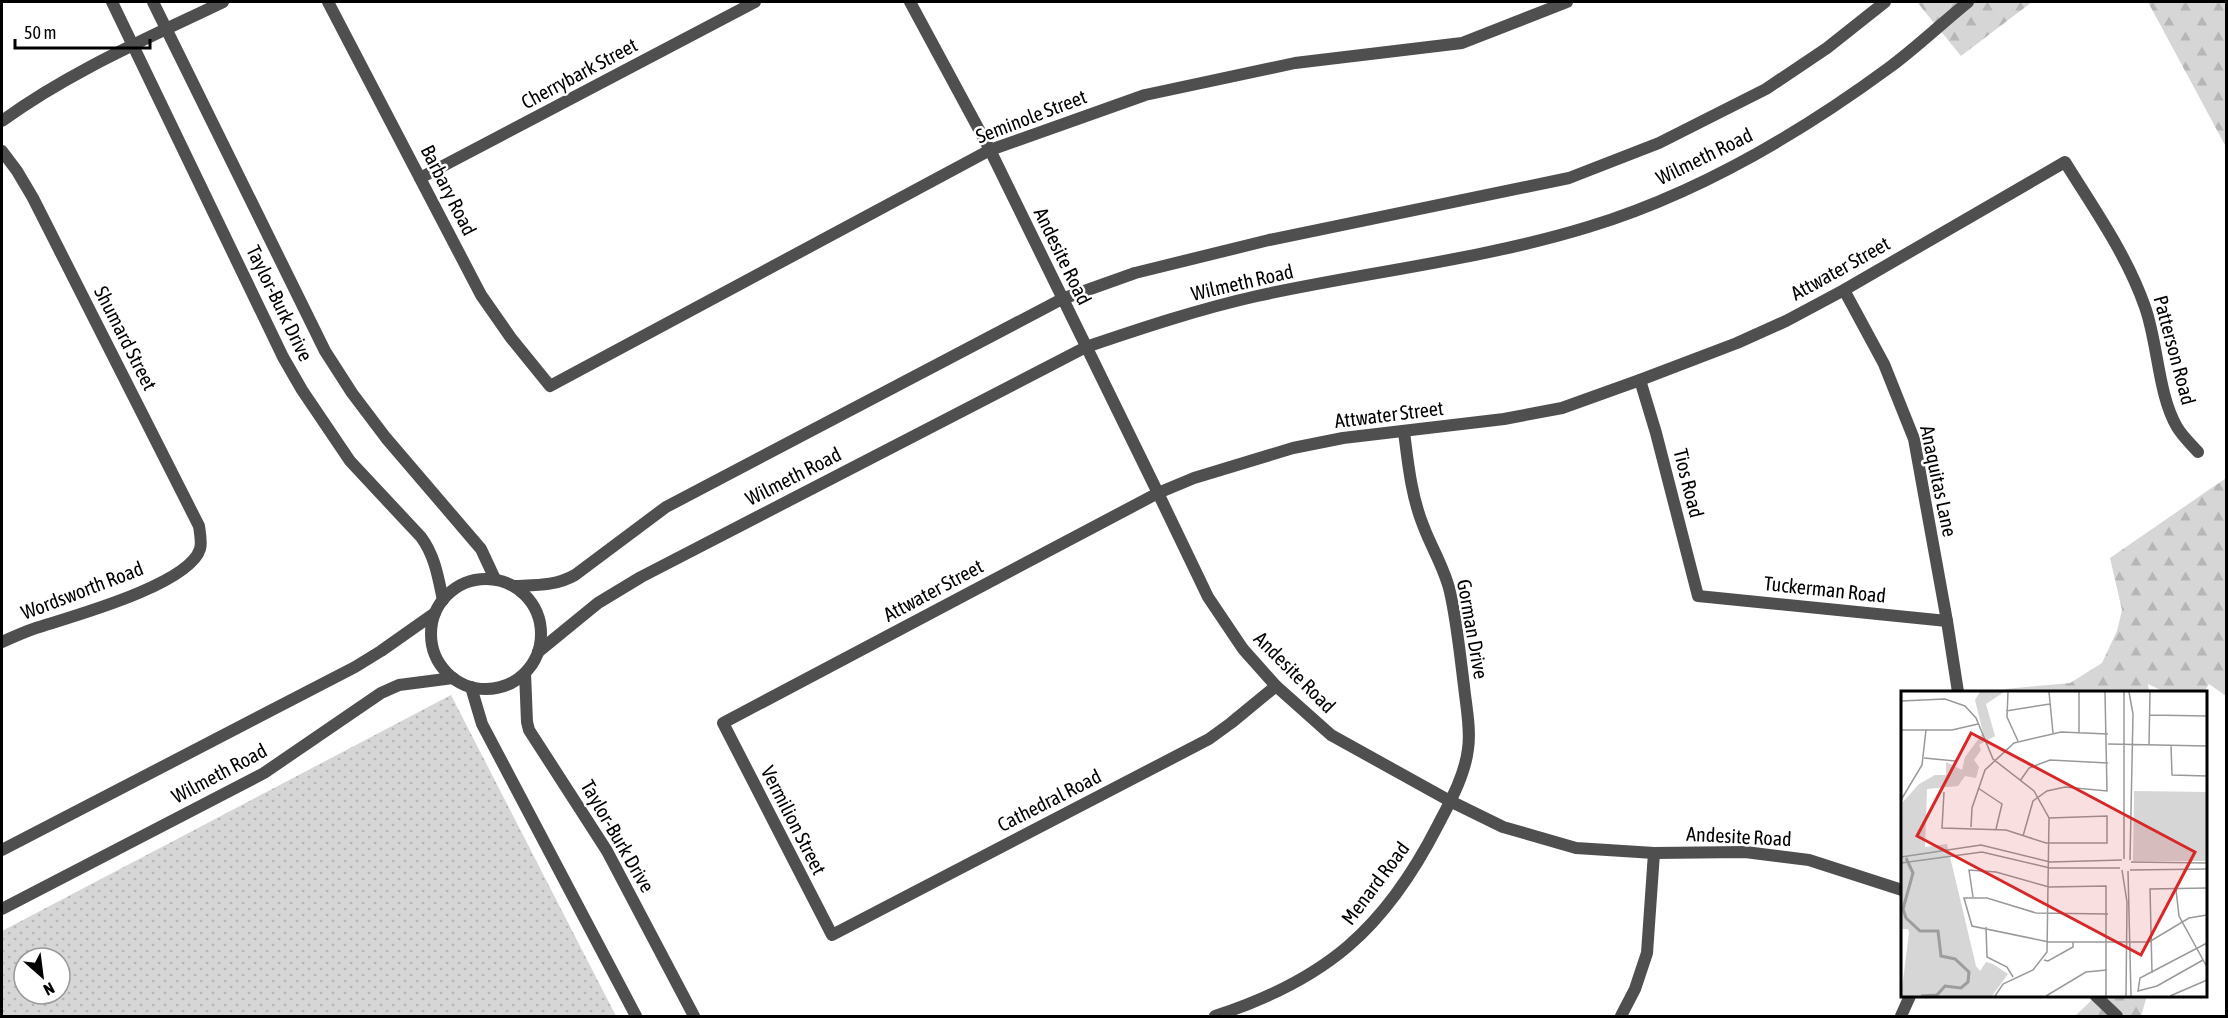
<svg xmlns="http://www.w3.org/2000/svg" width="2228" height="1018" font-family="'Asap Condensed',sans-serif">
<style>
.grass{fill:url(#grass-dots);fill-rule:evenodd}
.forest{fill:url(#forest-firs)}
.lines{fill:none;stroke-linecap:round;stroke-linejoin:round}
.minor{stroke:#4f4f4f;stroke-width:12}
.tertiary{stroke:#4f4f4f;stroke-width:12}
.labels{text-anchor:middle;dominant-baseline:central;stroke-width:5;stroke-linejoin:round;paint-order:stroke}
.street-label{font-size:20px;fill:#000;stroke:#fff}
.inset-river{fill:none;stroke:#9d9d9d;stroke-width:3}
.inset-road{fill:none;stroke:#999;stroke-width:1.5}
.view{fill:#d62828;fill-opacity:0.15;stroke:#d62828;stroke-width:3}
.inset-edge{fill:none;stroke:#000;stroke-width:3}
</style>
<defs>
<pattern id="grass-dots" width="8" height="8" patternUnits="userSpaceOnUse" patternTransform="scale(1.5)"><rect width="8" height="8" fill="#d6d6d6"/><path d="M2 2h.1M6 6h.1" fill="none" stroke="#b6b6b6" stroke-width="1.8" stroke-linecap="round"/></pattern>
<pattern id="forest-firs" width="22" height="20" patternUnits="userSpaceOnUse" patternTransform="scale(1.5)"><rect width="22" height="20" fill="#d6d6d6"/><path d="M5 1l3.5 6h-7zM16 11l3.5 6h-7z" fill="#b6b6b6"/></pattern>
</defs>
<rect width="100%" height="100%" fill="#fff"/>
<!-- grass -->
<path class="grass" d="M451,695L616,1016H2V931ZM24,958H60V994H24Z"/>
<!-- forest -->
<g class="forest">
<path d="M1917,2H2032L1961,56Z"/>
<path d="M2148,2H2226V147Z"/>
<path d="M2226,478V696L2209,684L2204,692H2165L2148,684L2149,692H2006L2005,689L2070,683L2102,663L2117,631L2122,610L2110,558Z"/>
<path d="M2096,996H2147L2141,1016H2075Z"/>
</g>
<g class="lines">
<!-- minor -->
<g class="minor">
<path d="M328,2L481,295L511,338L550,386L990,150L1145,95L1295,63L1462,43L1567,2"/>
<path d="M910,2L990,150L1158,493L1208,597L1243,649L1276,686L1331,735L1450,801L1503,827L1576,848L1654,853L1745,852L1809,860L1902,890"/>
<path d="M2,121C69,72 148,38 223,2"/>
<path d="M2,151L17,171L33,198L199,526C200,533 202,543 200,549C189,585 70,617 36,628C24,632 13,637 2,642"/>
<path d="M420,178L755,2"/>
<path d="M1844,290L1884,364L1914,439L1947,621L1958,692"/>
<path d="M1640,380L1656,433L1698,596L1947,621"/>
<path d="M1276,686L1231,723L1209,739L832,935L723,723L1158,493L1194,478L1293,448L1343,438L1504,419L1562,408L1640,380L1737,343L1786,321L1844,290L2065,162C2094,209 2127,255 2145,307C2158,343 2158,395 2177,427C2183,437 2191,444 2198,452"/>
<path d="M2096,996L2117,1016"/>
<path d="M1215,1016C1326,980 1385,929 1438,825C1450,802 1465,775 1468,749C1471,729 1466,706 1464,686C1460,655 1457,623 1450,592C1445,569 1431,547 1423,525C1411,495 1408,463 1404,432"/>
<path d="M1621,1016L1635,989L1647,953L1654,853"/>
<path d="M1901,1016L1910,996"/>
</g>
<!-- tertiary -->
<g class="tertiary">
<path d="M112,2L283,357L302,390L350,461L421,537C435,556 438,577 443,600"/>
<path d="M153,2L325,351L352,393L386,438L481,549L495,579"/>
<circle cx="486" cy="634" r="55"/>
<path d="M514,586C536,585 556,586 575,575L666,507L1062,299L1135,273L1269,240L1569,178L1659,143L1766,89L1827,48L1885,2"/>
<path d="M538,652L598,603L641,577L1086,347C1142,328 1199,309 1257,296C1367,272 1480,260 1588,227C1697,194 1799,134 1890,67C1917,47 1942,23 1968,2"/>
<path d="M525,673L527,722L529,730L607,851L694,1016"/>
<path d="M471,687L482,724L636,1016"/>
<path d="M2,850L355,667L381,651L435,613"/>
<path d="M2,909L264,773L381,693L399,685L453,678"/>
</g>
</g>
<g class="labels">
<!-- street labels -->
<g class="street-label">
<text transform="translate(579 73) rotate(-28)">Cherrybark Street</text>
<text transform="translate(1031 116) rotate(-21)">Seminole Street</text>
<text transform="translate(1704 156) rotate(-26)">Wilmeth Road</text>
<text transform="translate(449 190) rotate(63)">Barbary Road</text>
<text transform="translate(1063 256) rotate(64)">Andesite Road</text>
<text transform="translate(1840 268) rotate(-29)">Attwater Street</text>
<text transform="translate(1242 282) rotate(-13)">Wilmeth Road</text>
<text transform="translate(280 303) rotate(64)">Taylor-Burk Drive</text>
<text transform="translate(126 338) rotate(63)">Shumard Street</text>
<text transform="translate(2175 350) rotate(75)">Patterson Road</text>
<text transform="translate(1389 414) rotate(-7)">Attwater Street</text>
<text transform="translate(793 476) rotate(-27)">Wilmeth Road</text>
<text transform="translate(1939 481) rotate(78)">Anaquitas Lane</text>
<text transform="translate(1689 483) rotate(76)">Tios Road</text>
<text transform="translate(1825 589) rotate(6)">Tuckerman Road</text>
<text transform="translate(82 590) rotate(-21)">Wordsworth Road</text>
<text transform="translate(933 590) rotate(-28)">Attwater Street</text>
<text transform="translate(1473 629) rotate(80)">Gorman Drive</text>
<text transform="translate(1295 672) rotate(45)">Andesite Road</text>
<text transform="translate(219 773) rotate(-28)">Wilmeth Road</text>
<text transform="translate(1049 800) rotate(-27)">Cathedral Road</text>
<text transform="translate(794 820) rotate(63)">Vermilion Street</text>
<text transform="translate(618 836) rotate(60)">Taylor-Burk Drive</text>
<text transform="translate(1739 836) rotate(3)">Andesite Road</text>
<text transform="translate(1375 883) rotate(-53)">Menard Road</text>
</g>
</g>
<!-- overview -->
<g transform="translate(1901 691)">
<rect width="306" height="306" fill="#fff"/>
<path d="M233,100L306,101V170H232Z" fill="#d6d6d6"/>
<path d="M79,1H103L85,13L94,45L78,54L80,59L73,69L78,76L75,87L64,85L57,95L26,98L24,156L46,153L75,275L79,280L85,271L92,273L107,283L91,305H0L8,242L7,238H0L2,111L18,93L34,84H45V71L61,79L64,66L82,42L74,9Z" fill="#d6d6d6"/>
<path class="inset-river" d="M5,167L12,182L2,218L5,227L19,240H37L40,265L54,268L68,281L67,291L60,297L44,295L36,304L20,305"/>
<path class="inset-road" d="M107,1L106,26L117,50M148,1L152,42M178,1V42M223,1V168M228,1L232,23L229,169M0,10L44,8L64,15L75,27L92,68L133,100L148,127L146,261L132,279L102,293L94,305M105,20L149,13M249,24L306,25M0,39H51L77,33M207,53L306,55M248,54L249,1M270,54L271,84L306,85M23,67L54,70M119,90L128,77L149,69L207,72M77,97L101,113L95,138M43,101L41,137L105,139L145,152H206V125L148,127M0,109L21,74L25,39M70,136L71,117L84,79L113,52L160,41L207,43M122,145L132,110L146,100L164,96L206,100L204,1M0,166L80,154L149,171L221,169M230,171L306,172M0,172L81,161L149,177H219M221,179L226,211L225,305M229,179L306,178M227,180L230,305M275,199L278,225L306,276M72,206L68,179L95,181L148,196L205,195V305M207,223L135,222L86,207H63L71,235L148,251H248L288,227L306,224M85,236L86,266L106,276L112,286M143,269L147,270L172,256V251M302,269L256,295L237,300L239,287L306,252M251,282L249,198L306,197M145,305L185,281L206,279M269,305L306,289"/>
<path class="view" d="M70,42L294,161L240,264L16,145Z"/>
<rect width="306" height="306" class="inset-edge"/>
</g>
<!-- border -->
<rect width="2228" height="1018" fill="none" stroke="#000000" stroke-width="6"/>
<!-- north arrow -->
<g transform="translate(42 976) rotate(152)"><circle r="28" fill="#ffffff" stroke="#999999" stroke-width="1.5"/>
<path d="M0-4.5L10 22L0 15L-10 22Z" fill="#000000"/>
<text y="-9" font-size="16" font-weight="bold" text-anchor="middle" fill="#000000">N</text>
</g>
<!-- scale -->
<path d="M15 39v9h135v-9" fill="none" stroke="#000000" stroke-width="3"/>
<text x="24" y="39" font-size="18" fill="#000000" stroke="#ffffff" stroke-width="4.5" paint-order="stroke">50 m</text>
</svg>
